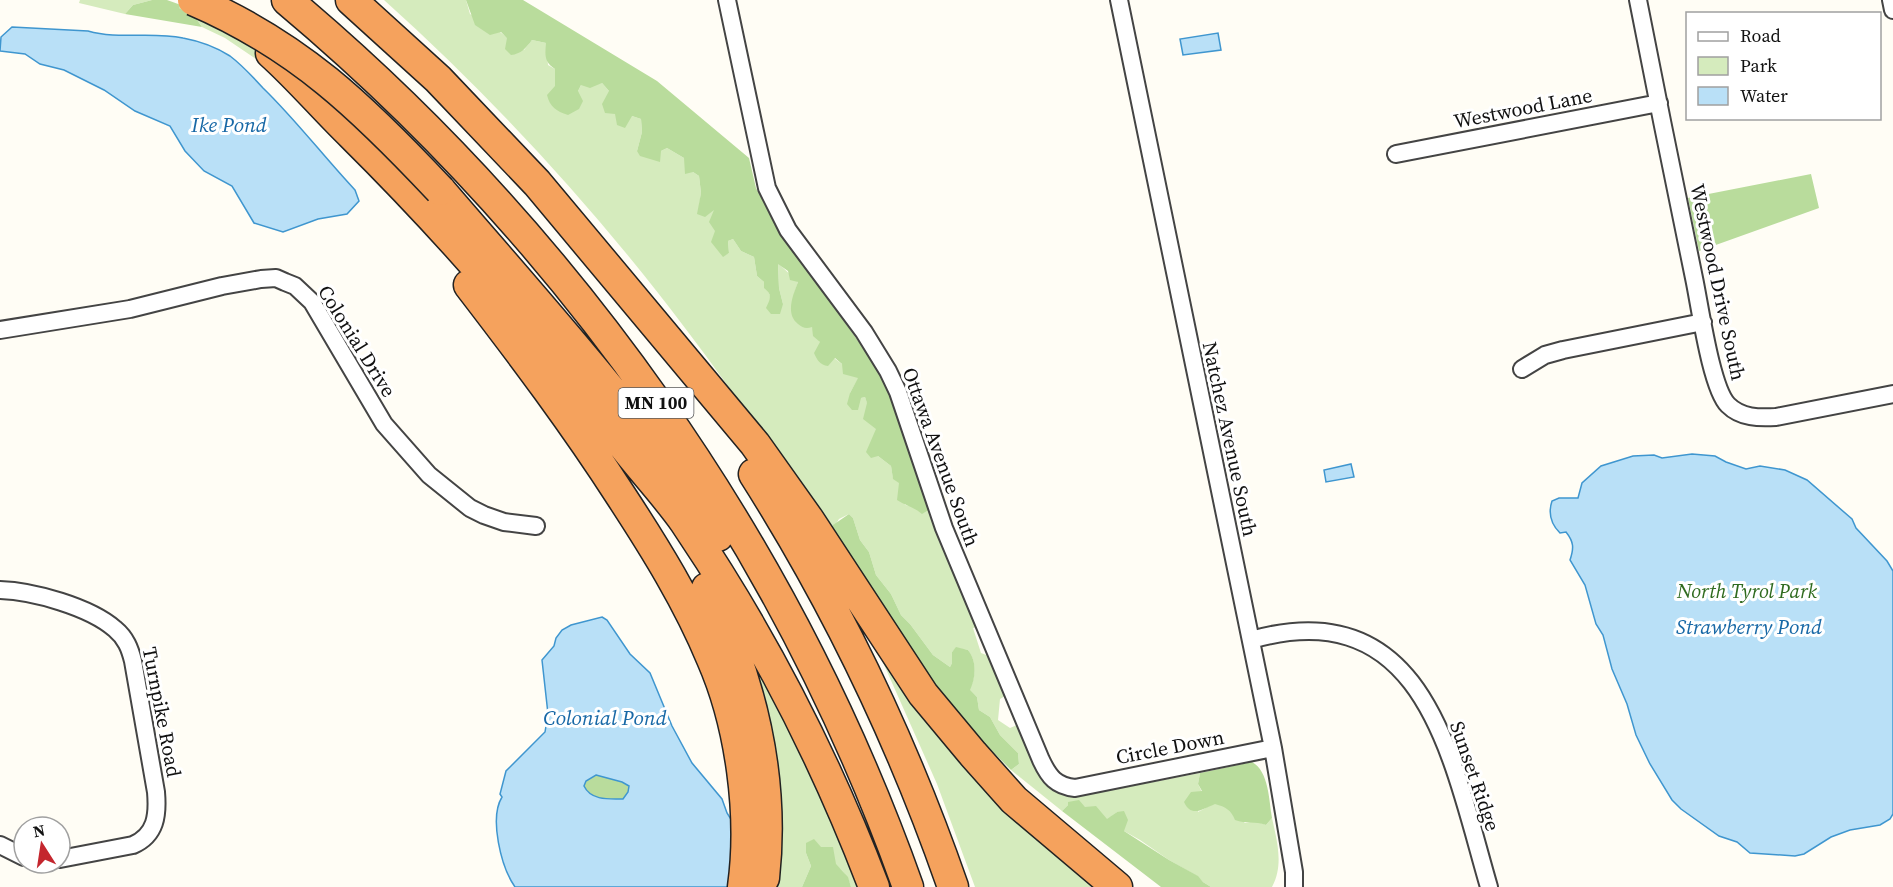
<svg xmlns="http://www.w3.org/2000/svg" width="1893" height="887" viewBox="0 0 1893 887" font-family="'Source Serif 4',serif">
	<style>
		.green { fill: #d5ebbd }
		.forest { fill: #b9dc9c }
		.water { fill: #b9e0f7; stroke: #3f96cf; stroke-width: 1.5; fill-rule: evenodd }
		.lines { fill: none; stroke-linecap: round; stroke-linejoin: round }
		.minor-casing { stroke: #444; stroke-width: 20 }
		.motorway-casing { stroke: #222; stroke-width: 33 }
		.minor { stroke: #fff; stroke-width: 16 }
		.motorway { stroke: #f5a25d; stroke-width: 30 }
		.motorway-bridge-casing { stroke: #222; stroke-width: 33; stroke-linecap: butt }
		.motorway-bridge { stroke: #f5a25d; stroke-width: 30 }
		.labels { text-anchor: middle; stroke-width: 6; stroke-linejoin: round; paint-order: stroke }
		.shield { fill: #fff; stroke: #585858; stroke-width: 1.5 }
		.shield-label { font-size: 18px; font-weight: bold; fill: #111 }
		.street-label { font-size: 20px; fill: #111; stroke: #fff }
		.park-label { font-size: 20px; font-style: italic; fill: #2f6b1f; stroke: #fff }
		.water-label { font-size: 21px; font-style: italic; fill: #1768a6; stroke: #fff }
	</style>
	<rect width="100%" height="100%" fill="#fffdf5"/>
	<path class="green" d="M80,0H152L133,5L125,14L79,3Z
		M384,0H466L470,14L500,32L524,50L532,40L546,43L548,65L555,69V86L578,91L581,85L602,83L609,91L615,114L632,116L641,119L642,132L637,151H661L667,148L684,158L693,172L699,176L701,193L698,214L714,209L715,231L723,256L729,253L728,241L733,239L741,251L754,257L757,276L764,282L771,298L783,304L779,288L778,263L798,282L794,294L820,342L834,358L859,377L850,393L860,398L865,397L877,429L878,456L891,466L893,478L899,482L905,505L930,509L944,553L977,627L973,628L981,653L989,656L1005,696L1000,699L998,720L1010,728L1017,725C1031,756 1039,800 1080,796L1200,773L1198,784L1202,792L1198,812L1215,803L1225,806L1245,823L1256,821L1266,825L1272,818C1277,841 1284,865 1272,887H1211L1203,882L1197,876L1169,860L1140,840L1124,831L1117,812L1107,820L1085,807L1068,805L1062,811L1011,770L1019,764L1018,753L1000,735L990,717L979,710L977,697L969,690C976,677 977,662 968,650L956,648L952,652V663L950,667L933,655L910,624L901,615L891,594L876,575L869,552L860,540L853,518L849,514L839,519L831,532C782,464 736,395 685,328C596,210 494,99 384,0Z
		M181,5L246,36L327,121L321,126L280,79L256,59L225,38L202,27L195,17L178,8Z
		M877,649L1107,887H975L937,784Z
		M753,661L795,738L860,887H851C845,864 826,860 806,853L811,866L802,887H773L750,662Z"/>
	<path class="forest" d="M152,0H167L181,5L179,8L195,17L202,27L125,14L133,5Z
		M466,0H523L657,81L749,158L756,188L777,227L878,369L892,398L930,509L922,514C914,507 906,506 897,500L899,483L893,479L891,466L878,456L871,458L866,452L876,429L863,419L867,403L865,397L861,398L858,410H852L847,404L850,393L858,378L843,374L842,364L835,358L828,366C820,365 817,360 814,353L820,342L813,336L812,327C806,329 803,328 798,324C785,314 793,295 798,282L790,280L788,271L778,264L779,288L783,304L780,314H771L766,308C770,299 773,295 764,288V282L757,276L754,257L741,251L733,239L728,241L729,253L723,257L711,242L715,231L709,222L714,210L705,217L697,214L701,193L699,176L693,172L685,174L684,158L667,148L661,151L660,162L640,156L637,151L642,132L641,119L632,116L625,128L617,125L615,114L605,113L602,104L609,91L602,83L590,88L581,85L578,91L583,101L579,109L568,115C556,111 550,107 547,95L555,86V69C544,62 545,55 546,43L532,40C526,48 521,54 511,55L505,49L507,38L501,32L490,35L475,25Z
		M1811,174L1819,208L1699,251L1688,198Z
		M849,514L853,518L860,540L869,552L876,575L891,594L901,615L910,624L933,655L950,667L952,663V652L956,647L968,650C977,661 976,677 970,690L977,697L979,710L990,717L1000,735L1018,753L1019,764L1011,770L978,737L921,668L831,532L833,525Z
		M1252,762C1269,771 1269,801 1272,818L1266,825C1255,821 1246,824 1235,820C1231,810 1226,807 1215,804C1203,809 1191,818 1184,802L1191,792L1202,791L1198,784L1200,773Z
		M596,775L622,782L629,786L628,792L623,799C610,799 591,801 584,786L586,781Z
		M1079,800L1085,807L1096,806L1107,819L1117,812L1124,811L1128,820L1124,831L1169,860L1198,876L1203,882L1211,887H1161L1062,811L1068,805V802Z
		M814,839L821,847H833L836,864L848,877L851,887H802L811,866L806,853V843Z"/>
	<path class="water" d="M12,27L88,31C119,40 150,31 183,38C199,41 216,47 230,56C242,65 253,77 263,88C296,120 324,157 355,190L359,201L347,214L318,219L283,232L254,223L232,186L204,171L185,151L170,126L135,111L104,90L64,70L40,64L25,54L0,51L1,37Z
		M1218,33L1221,50L1183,55L1180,39Z
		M1692,454L1715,456L1726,462L1746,469L1760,466L1785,470L1807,480L1852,519L1856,528L1887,561L1893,571V814L1890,819L1880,825L1850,830L1831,837L1804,854L1795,856L1750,853L1737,842L1719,836L1681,809L1672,800L1650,764L1636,735L1627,704L1612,669L1603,635L1596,624L1585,585L1570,560C1574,548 1574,542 1566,532L1560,533C1551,524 1548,513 1552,501L1559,498H1578L1582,483L1601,466L1633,456L1654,455L1662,458Z
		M1351,464L1354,477L1326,482L1324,470Z
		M602,617L607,620L630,654L650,673L672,726L692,763L722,799L727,813L773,887H515C501,867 489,818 502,797L500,794L506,771L545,732L548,714L542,660L554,646L556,638L562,630L571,625ZM596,775L622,782L629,786L628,792L623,799C610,799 591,801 584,786L586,781Z"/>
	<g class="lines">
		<defs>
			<path id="minor" d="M727,0L767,188L788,230L864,332L888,371L898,392L944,528L1041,760C1049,777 1056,786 1075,788L1273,748
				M1119,0L1273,748L1294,872V887
				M1638,0C1656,93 1675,185 1694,278C1700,306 1711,388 1728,405C1741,418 1759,418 1776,417L1893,394
				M1891,0L1893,10
				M1396,154L1659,103
				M0,330L130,309L222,286L261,279L276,278L285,282L295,286L312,302L384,424L429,475L470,508L484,515L504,522L536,526
				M1522,369L1545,355L1563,350L1703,322
				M0,590C33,591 90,607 115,629C126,638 130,649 133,661L156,792C158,815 156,835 133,845L60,859
				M1251,640C1426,590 1452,761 1489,887
				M0,845L24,857"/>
			<path id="motorway" d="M287,0C566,234 786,543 908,887
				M351,0L438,79L537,183L755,444L809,520L923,694L973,754L1014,800L1117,887
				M271,53C300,79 324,108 352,135C450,232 539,335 623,445C643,471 666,495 685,522C762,636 825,758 874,887
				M440,190C536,302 637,412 718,536
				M469,285C522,354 574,423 621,496C655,548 688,601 712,659C741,725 753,815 743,887
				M754,474C836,603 903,743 953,887
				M707,588C751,679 775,777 764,878"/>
		</defs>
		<use href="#minor" class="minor-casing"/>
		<use href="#motorway" class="motorway-casing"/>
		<use href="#minor" class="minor"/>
		<use href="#motorway" class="motorway"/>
		<defs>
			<path id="motorway-bridge" d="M193,0C298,45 363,108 440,190"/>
		</defs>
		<use href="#motorway-bridge" class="motorway-bridge-casing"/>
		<use href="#motorway-bridge" class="motorway-bridge"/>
	</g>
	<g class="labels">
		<rect class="shield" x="618.5" y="388" width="75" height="30" rx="4.5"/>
		<g class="shield-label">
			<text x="656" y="409">MN 100</text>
		</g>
		<g class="street-label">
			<text transform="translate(1523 108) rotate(-11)" y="7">Westwood Lane</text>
			<text transform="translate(1718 282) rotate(78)" y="7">Westwood Drive South</text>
			<text transform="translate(357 341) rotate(58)" y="7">Colonial Drive</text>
			<text transform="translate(1230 439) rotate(78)" y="7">Natchez Avenue South</text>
			<text transform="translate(941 457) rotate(70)" y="7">Ottawa Avenue South</text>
			<text transform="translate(162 712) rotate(79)" y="7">Turnpike Road</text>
			<text transform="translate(1170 747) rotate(-11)" y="7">Circle Down</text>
			<text transform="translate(1475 776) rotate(71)" y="7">Sunset Ridge</text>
		</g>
		<g class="park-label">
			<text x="1747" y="598">North Tyrol Park</text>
		</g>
		<g class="water-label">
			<text x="229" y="132">Ike Pond</text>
			<text x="1749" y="634">Strawberry Pond</text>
			<text x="605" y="725">Colonial Pond</text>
		</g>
	</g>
	<rect x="1686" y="12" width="195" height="108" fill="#ffffff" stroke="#a0a0a0" stroke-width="1.5"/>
	<rect x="1698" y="32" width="30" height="9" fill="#ffffff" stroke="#a0a0a0" stroke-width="1.5"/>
	<text x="1740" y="42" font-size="18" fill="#111111">Road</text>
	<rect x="1698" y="57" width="30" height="18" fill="#d5ebbd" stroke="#a0a0a0" stroke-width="1.5"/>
	<text x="1740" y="72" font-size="18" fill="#111111">Park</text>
	<rect x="1698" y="87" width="30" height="18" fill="#b9e0f7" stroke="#a0a0a0" stroke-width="1.5"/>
	<text x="1740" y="102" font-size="18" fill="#111111">Water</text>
	<g transform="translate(42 845) rotate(348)"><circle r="28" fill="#ffffff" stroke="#a0a0a0" stroke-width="1.5"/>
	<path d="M0-4.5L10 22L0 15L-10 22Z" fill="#c4262e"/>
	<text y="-9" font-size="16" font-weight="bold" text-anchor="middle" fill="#111111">N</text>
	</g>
</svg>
